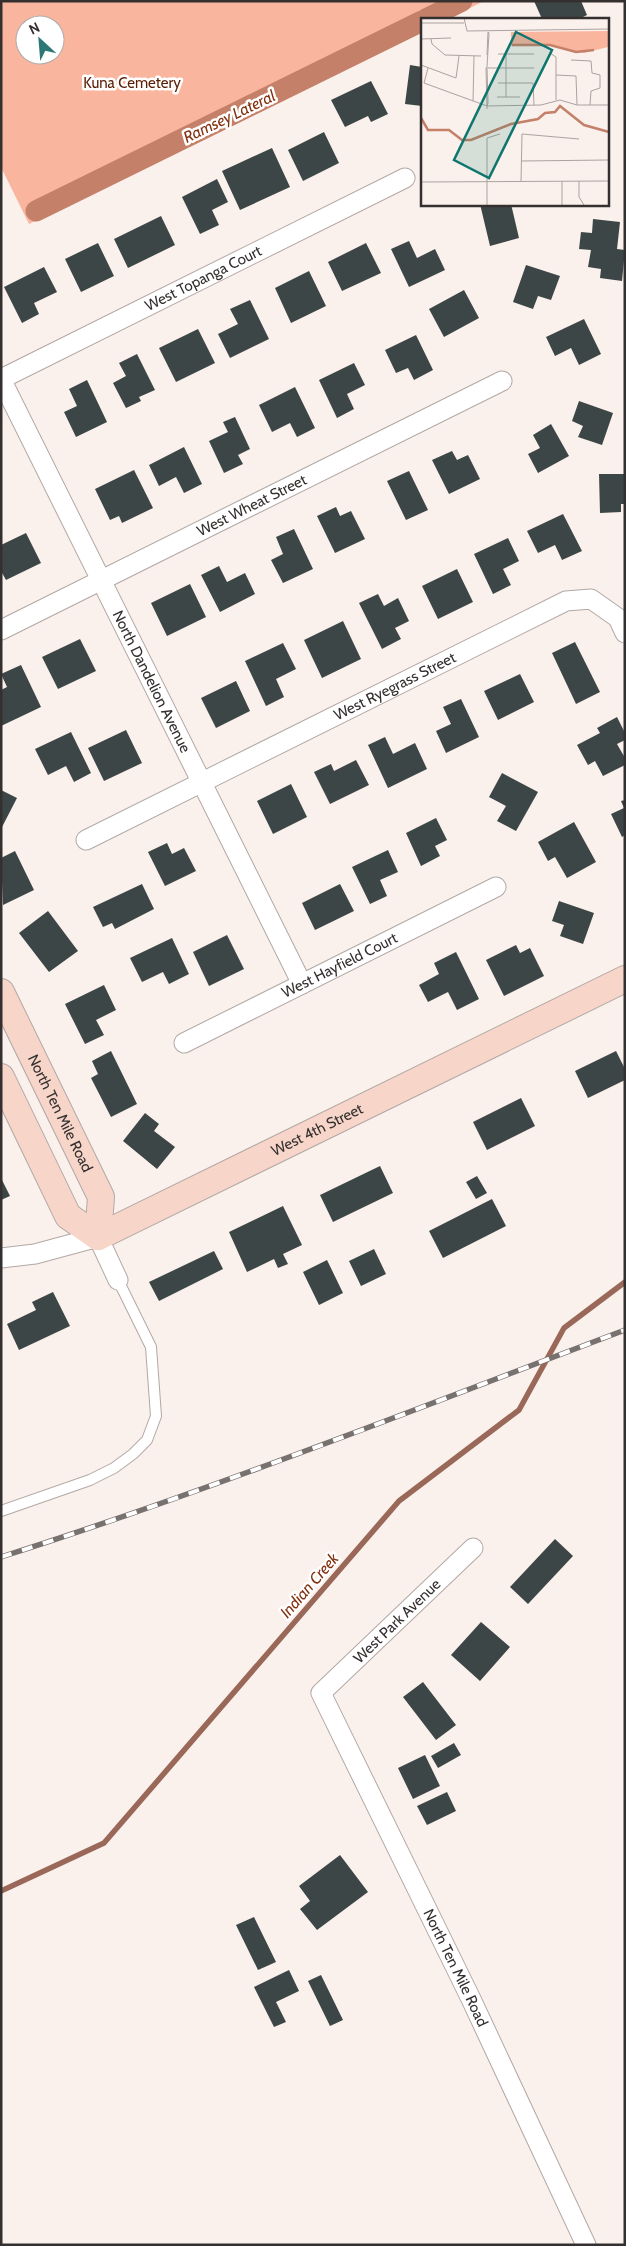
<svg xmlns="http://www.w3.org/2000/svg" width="626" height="2246" viewBox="0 0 626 2246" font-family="Cabin,sans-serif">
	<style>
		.green { fill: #fab59e; fill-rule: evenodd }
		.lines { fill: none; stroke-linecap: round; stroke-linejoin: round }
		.stream { stroke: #996858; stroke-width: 5.5 }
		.canal { stroke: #c48069; stroke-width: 21 }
		.building { fill: #3d4646 }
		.lane-casing { stroke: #b2a8a5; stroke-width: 12 }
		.street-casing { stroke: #b2a8a5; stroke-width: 21 }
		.secondary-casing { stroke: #b2a8a5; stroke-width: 28 }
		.lane { stroke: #fff; stroke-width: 10 }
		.street { stroke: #fff; stroke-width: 19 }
		.secondary { stroke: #f7d5c9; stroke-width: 26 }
		.rail-casing { stroke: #77716f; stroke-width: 5.5 }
		.rail { stroke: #fff; stroke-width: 4; stroke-dasharray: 11; stroke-linecap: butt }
		.labels { text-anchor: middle; stroke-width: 5; stroke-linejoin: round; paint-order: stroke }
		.park-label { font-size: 15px; fill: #5a1c03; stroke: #fff }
		.street-label { font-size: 15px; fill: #34302f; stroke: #fff }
		.water-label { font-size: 16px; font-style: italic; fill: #833110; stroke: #fff }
		.inset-river { fill: none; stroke: #c48069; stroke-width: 2.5 }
		.inset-road { fill: none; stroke: #aba3a0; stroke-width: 1 }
		.view { fill: #0f766e; fill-opacity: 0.15; stroke: #0f766e; stroke-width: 2.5 }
		.inset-edge { fill: none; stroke: #34302f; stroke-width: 2.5 }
	</style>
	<rect width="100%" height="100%" fill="#faf0ec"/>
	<path class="green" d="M1,1H484L448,19H422V31L29,224L1,167ZM25,25H55V55H25Z"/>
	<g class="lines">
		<path class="stream" d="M1,1891L104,1843L399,1501L519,1410L564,1328L625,1282"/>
		<path class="canal" d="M426,19L462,1
			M36,211L422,21"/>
	</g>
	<path class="building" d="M534,1H581L587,15L579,19H542Z
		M410,65L422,67V106L405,104Z
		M371,81L388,114L371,122L368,116L345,127L331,100Z
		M324,132L339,163L303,181L288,150Z
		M272,148L290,187L240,210L222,171Z
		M217,179L228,202L212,210L219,225L200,234L182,197Z
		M480,204H511L519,238L490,246Z
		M161,216L175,245L128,268L114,239Z
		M593,219L620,222L617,249L625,250L622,281L600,278L601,269L588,267L591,250L579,249L581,232L592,233Z
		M409,241L417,258L435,249L445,270L409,287L391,249Z
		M98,243L114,276L81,292L65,259Z
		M366,243L381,273L342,291L328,262Z
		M526,265L560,276L551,300L538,296L533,309L513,302Z
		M44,267L57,292L34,303L39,314L22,323L4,287Z
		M309,271L326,306L291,323L275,288Z
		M464,290L479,318L444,337L429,309Z
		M250,300L269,339L230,358L218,334L238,324L230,309Z
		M584,319L601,354L579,365L571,348L555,356L546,337Z
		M198,329L215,363L176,382L159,348Z
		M416,335L433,370L414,380L408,368L396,373L385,350Z
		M137,354L155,390L139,397L141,401L126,408L113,383L126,376L119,363Z
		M354,363L365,385L347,394L354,409L337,418L319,380Z
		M87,380L107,422L76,437L64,412L77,406L69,389Z
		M295,387L315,428L297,437L290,423L272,432L259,405Z
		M579,401L613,413L602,445L578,437L583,426L572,421Z
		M235,417L250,449L238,455L243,464L224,473L209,441L228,432L223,422Z
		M551,424L569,456L538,473L528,454L540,448L533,435Z
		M184,447L202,484L184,493L176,477L159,486L149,465Z
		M452,451L457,460L468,455L480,479L449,494L432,460Z
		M134,470L153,508L122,523L119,516L110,520L95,489Z
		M409,471L428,510L406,520L387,481Z
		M599,474H625V504H621V512L600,513Z
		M336,507L340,516L351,511L365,539L335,553L317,516Z
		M563,514L582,551L562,560L555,545L538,553L527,531Z
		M294,529L313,569L283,583L271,560L283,554L276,537Z
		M26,533L41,563L6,580L1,571V545Z
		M508,538L519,561L503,569L511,585L493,594L474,554Z
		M219,566L227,582L245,573L255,594L220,612L201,575Z
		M457,569L473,602L438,619L422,586Z
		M190,584L206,617L167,636L151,603Z
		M378,594L384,606L398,598L409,621L395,628L401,639L382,649L359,603Z
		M343,621L361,659L322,678L304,640Z
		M80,639L96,671L58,689L42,657Z
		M575,642L600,692L576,704L552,653Z
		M283,643L296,669L276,679L284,697L266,706L245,661Z
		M21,665L41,707L1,726V690L7,687L1,674Z
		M520,674L534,702L498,720L484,691Z
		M236,681L250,711L216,728L201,698Z
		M461,699L479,737L446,753L436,731L451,724L443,707Z
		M617,717L625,733V740L617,744L625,758V765L603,776L595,761L588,765L577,745L600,733L597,728Z
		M126,730L142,763L104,781L88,748Z
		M71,732L91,773L74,782L66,766L48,775L35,749Z
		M385,737L393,754L415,743L427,769L388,788L368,745Z
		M356,760L369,785L330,804L314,772L331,764L334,771Z
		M502,773L538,792L516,831L497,821L506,806L489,797Z
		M291,784L307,817L273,834L257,801Z
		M1,790L17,798L1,829Z
		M625,800V835L622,837L611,814L624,808L621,801Z
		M436,818L447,840L435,846L440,856L421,866L406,833Z
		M574,822L596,862L567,878L555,857L548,861L538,842Z
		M167,843L172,854L184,848L196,871L165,886L148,852Z
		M388,850L398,872L380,880L387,896L370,904L352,867Z
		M15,851L34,890L3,905L1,858Z
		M142,884L154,909L115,929L112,923L103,927L93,907Z
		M340,884L354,911L315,930L302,903Z
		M559,901L594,913L583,944L560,936L564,925L552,921Z
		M48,911L78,951L49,972L19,933Z
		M227,935L244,969L209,986L193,952Z
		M172,938L189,974L169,984L163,972L142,982L130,958Z
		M516,945L520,953L530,948L544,976L504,996L486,960Z
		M456,952L479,999L457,1010L448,992L428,1002L419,985L439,974L434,963Z
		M104,985L116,1010L96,1020L104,1035L85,1044L65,1004Z
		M111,1051L137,1104L111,1117L91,1078L98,1074L92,1061Z
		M616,1051L625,1069V1080L588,1098L575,1071Z
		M521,1098L535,1126L487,1150L473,1122Z
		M145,1113L159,1124L154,1131L175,1147L157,1169L123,1141Z
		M380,1166L393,1193L333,1222L320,1195Z
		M477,1176L487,1193L476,1199L466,1182Z
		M1,1178L10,1196L1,1200Z
		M492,1199L506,1226L443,1258L429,1231Z
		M283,1206L302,1245L283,1254L288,1264L278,1268L274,1259L247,1272L229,1232Z
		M374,1249L386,1274L361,1286L349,1261Z
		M214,1251L223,1269L159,1301L149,1282Z
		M327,1260L343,1293L319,1305L303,1272Z
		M53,1292L70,1326L19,1350L7,1324L36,1310L32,1302Z
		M555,1539L573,1556L528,1604L510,1587Z
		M481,1622L510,1647L480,1681L451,1655Z
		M423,1682L456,1725L436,1740L403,1697Z
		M454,1743L461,1755L438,1768L431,1756Z
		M425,1755L440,1786L413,1799L398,1768Z
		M447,1792L456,1811L427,1825L417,1806Z
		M340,1855L368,1892L317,1930L300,1909L310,1901L299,1886Z
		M254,1917L276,1962L258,1970L236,1925Z
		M289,1970L299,1991L276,2002L286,2022L274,2027L254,1987Z
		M321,1975L343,2020L330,2026L308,1981Z"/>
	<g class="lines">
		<defs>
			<path id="lane" d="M1,1511L90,1480L114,1468L133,1454L147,1440L156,1416L151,1347L118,1280"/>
			<g id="street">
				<path id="s1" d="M1,379L302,984"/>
				<path id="s2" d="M1,379L405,178"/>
				<path id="s3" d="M1,630L502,381"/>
				<path id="s4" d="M86,840L566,601L591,599L618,618L625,633"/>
				<path id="s5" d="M184,1043L496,887"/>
				<path d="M1,1258L35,1254L98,1237L118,1280"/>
				<path id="s6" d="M473,1548L321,1693L471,1999L586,2245"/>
			</g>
			<g id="secondary">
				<path id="s7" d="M1,992L101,1197L98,1237"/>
				<path d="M1,1077L68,1216L98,1237"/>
				<path id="s8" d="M98,1237L625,979"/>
			</g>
		</defs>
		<use href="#lane" class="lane-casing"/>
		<use href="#street" class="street-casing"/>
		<use href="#secondary" class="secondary-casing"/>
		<use href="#lane" class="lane"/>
		<use href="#street" class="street"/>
		<use href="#secondary" class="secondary"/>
		<defs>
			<path id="rail" d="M1,1557C212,1490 418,1408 625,1330"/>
		</defs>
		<use href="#rail" class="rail-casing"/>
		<use href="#rail" class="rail"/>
	</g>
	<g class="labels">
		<g class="park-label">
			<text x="132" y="88">Kuna Cemetery</text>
		</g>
		<g class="street-label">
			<text dy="5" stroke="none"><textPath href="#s2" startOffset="226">West Topanga Court</textPath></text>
			<text dy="5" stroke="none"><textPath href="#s3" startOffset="280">West Wheat Street</textPath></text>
			<text dy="5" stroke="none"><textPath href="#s1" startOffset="338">North Dandelion Avenue</textPath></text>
			<text dy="5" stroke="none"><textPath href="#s4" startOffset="345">West Ryegrass Street</textPath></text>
			<text dy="5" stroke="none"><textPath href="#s5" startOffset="174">West Hayfield Court</textPath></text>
			<text dy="5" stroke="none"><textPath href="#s7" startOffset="135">North Ten Mile Road</textPath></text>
			<text dy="5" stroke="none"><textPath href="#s8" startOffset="244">West 4th Street</textPath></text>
			<text transform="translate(397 1621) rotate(-44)" y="5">West Park Avenue</text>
			<text dy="5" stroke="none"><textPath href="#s6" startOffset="516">North Ten Mile Road</textPath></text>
		</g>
		<g class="water-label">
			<text transform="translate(229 116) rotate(-26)" y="6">Ramsey Lateral</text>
			<text transform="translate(309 1585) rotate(-49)" y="6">Indian Creek</text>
		</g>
	</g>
	<g transform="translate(421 18)">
		<rect width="188" height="188" fill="#faf0ec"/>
		<path d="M187,13V29L163,35L131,28H90V14Z" fill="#fab59e"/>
		<path class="inset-river" d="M91,27H129L155,34L173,32M0,100L7,112H28L41,122H50L90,106L117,101L124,95L134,94L139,88L163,107L188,114"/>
		<path class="inset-road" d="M43,0L46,13L188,11M0,5H43M0,21L30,20M10,21L11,26L24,37L60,38M129,35L135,39V82M77,36H113M85,36V79M150,42L170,43L171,55L179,57V70L170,73L169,87M0,47L35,60L38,38M66,49L67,85L66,88L65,50ZM66,49L68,15L67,14L66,37M7,50L3,65L66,88V91M67,50H113M135,57L155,58L156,87M77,65H112L113,87M76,79H99M52,83L53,38M66,88L120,87L139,82L156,87H188M100,143L188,142M100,163L101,116L158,121M141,163V187M158,163V179L163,187M0,164L188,163M66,187V120L79,116"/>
		<path class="view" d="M95,14L131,32L68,160L33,142Z"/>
		<rect width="188" height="188" class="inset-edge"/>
	</g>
	<rect width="626" height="2246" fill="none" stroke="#34302f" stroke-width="5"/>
	<g transform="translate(40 40) rotate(334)"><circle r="24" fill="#ffffff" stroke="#aeacac"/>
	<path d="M0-4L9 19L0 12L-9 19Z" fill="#2d7777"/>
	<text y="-8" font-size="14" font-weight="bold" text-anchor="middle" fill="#34302f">N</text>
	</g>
</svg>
